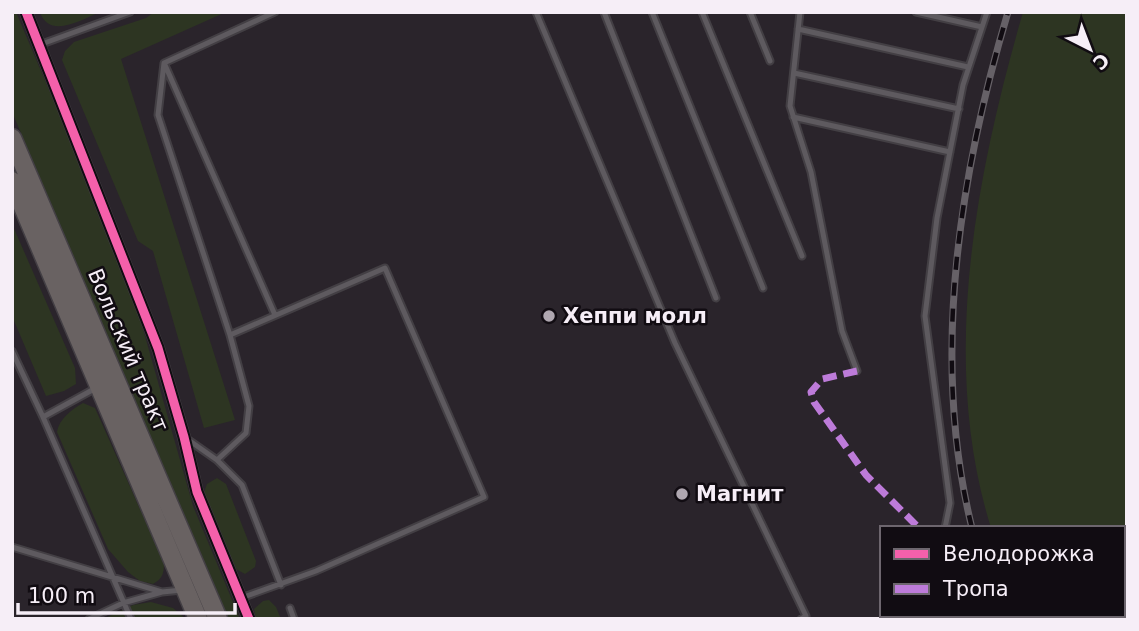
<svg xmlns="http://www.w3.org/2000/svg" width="1139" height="631" viewBox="0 0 1139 631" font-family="'DejaVu Sans',sans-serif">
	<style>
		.green { fill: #2d3522 }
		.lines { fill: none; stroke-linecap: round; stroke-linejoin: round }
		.service-casing { stroke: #433f44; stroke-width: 9 }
		.minor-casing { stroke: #433f44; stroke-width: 14 }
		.primary-casing { stroke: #433f44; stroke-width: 21 }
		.service { stroke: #5e5a5f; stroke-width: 5 }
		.minor { stroke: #5e5a5f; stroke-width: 10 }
		.primary { stroke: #696262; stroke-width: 18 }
		.rail-casing { stroke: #666167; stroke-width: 7 }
		.rail { stroke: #110c12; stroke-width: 4.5; stroke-dasharray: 13; stroke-linecap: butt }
		.quiet { stroke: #bd7bd9; stroke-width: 7; stroke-dasharray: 14 7; stroke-linecap: butt }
		.cycleway-casing { stroke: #110c12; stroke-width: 13 }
		.cycleway { stroke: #f560ab; stroke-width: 9 }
		.poi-dot { fill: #afa7b0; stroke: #110c12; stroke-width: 2.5 }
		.labels { text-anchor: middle; stroke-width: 5; stroke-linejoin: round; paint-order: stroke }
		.poi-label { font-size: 21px; font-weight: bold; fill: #f6eef7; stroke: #110c12; text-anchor: start }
		.street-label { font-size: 21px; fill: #f6eef7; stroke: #110c12 }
	</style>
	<rect width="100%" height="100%" fill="#2a242b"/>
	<path class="green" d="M12,12H16L114,243L143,329L193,506L240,619H228L12,112Z
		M40,12H100C83,19 49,40 40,12Z
		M154,12H226L121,59L235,420L204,428L153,251L138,241L62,60L65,51L74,42L146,18Z
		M1023,12H1127V619H1023L1021,615H1123V528H991C939,361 976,175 1023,12Z
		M12,224L75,368L76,384L64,391L46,396L12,316Z
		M83,403L95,408L164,563C164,574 162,579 153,584L140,581L128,572L108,549L57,432C59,419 72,409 83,403Z
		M217,478L226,484L256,561L255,567L245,574L236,569L204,492L207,484Z
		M269,600L276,607L281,619H256L254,609L263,601Z
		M151,602L173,608L186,619H103L133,605Z"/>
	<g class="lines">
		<defs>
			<path id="service" d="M536,12L675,343L806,616L801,619
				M604,12L716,298
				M652,12L763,288
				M702,12L802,256
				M750,12L770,61
				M800,12L790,106L811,172L842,331L857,371
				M916,12L982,27
				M798,29L968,67
				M39,45L130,12
				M165,65L275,315
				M794,73L959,109
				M793,117L950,152
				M230,335L385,268L484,497L316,571L241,598
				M12,351L43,417L131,619
				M43,417L96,388
				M187,439L217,460L242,485L281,585
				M217,460L246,433L249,406L230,335L158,115L164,63L275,12
				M945,528L950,503L925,316L937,218L963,85L987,12
				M12,547L162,592L182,590
				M290,608L294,619
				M89,619L123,603L162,592"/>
			<path id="minor" d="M26,12L158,348L184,437L197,492L249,619"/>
			<path id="primary" d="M12,138L218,619
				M12,181L198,619"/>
		</defs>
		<use href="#service" class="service-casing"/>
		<use href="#minor" class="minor-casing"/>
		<use href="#primary" class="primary-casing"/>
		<use href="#service" class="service"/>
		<use href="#minor" class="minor"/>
		<use href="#primary" class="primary"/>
		<defs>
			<path id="rail" d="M972,528C930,359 959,176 1008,12
				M997,615L999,619"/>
		</defs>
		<use href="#rail" class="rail-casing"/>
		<use href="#rail" class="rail"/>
		<path class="quiet" d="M857,371L822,379L811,392L814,402L866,475L919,528
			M972,615L973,619"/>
		<defs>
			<path id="cycleway" d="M26,12L158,348L184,437L197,492L249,619"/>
		</defs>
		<use href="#cycleway" class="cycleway-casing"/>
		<use href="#cycleway" class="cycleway"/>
	</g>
	<g class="poi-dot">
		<circle cx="549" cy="316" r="7"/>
		<circle cx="682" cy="494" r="7"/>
	</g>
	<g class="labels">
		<g class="poi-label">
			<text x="563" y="323">Хеппи молл</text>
			<text x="696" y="501">Магнит</text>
		</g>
		<g class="street-label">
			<text transform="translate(128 350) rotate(67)" y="7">Вольский тракт</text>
		</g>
	</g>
	<rect width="1139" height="631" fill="none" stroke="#f6eef7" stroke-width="28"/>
	<rect x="880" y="526" width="245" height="91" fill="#110c12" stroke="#6d666e" stroke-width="2"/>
	<rect x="894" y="549" width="35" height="10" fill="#f560ab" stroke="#6d666e" stroke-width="2"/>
	<text x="943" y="561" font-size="21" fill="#f6eef7">Велодорожка</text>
	<rect x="894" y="584" width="35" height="10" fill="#bd7bd9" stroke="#6d666e" stroke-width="2"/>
	<text x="943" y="596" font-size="21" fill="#f6eef7">Тропа</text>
	<g transform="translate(1090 49) rotate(138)" stroke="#110c12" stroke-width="5" paint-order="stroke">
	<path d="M0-5L12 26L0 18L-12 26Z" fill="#f6eef7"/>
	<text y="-10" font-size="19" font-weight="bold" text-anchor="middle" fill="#f6eef7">С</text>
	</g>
	<path d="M18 603v10h217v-10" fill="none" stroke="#f6eef7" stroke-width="3.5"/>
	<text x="28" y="603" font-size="21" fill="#f6eef7" stroke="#110c12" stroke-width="5" paint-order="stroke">100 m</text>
</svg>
